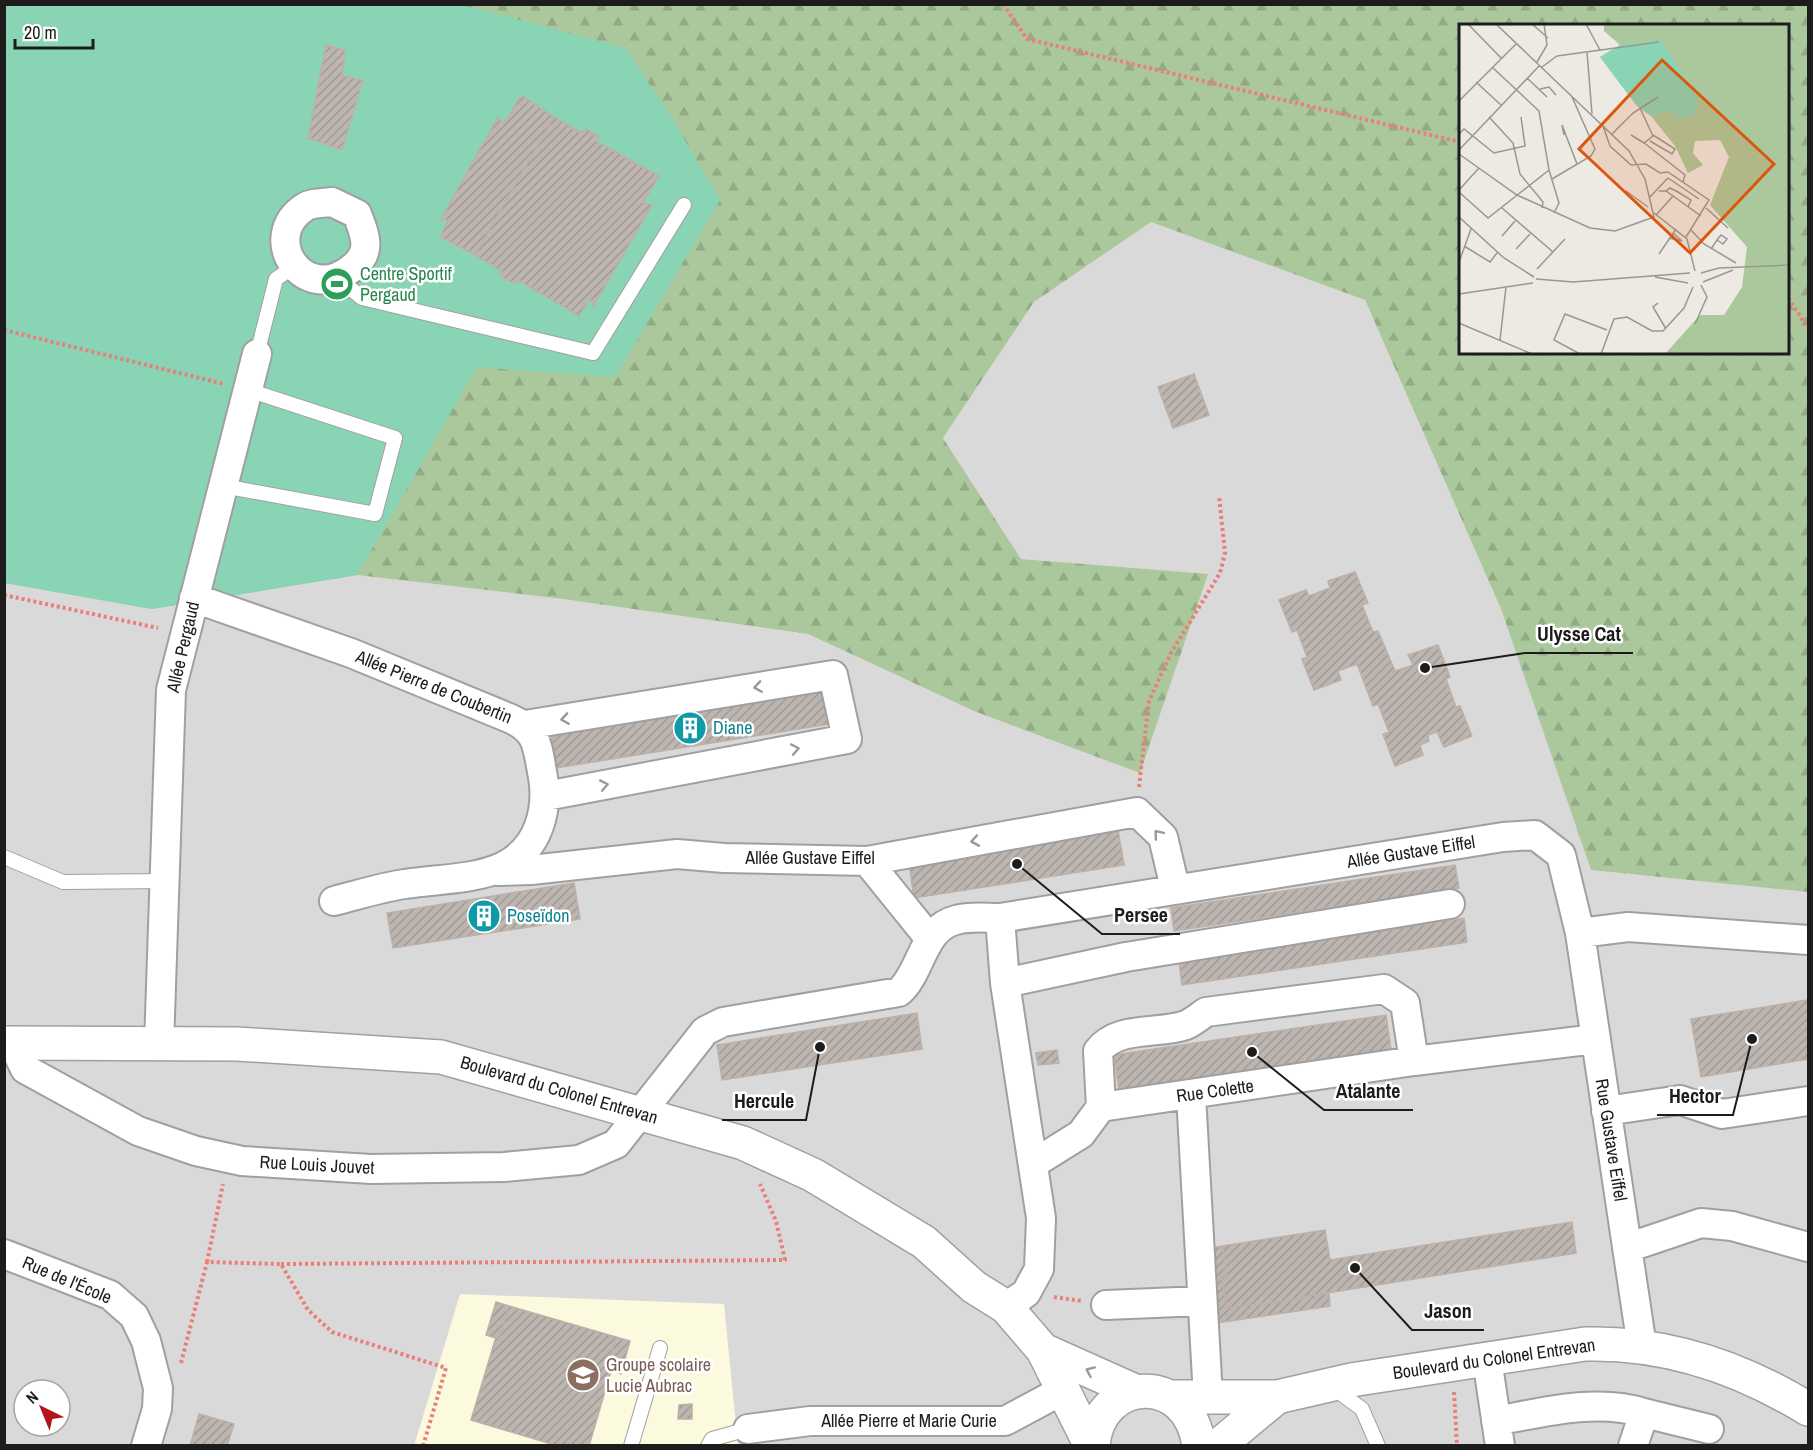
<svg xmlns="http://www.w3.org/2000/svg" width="1813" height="1450" viewBox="0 0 1813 1450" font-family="'Archivo Narrow',sans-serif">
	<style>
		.residential { fill: #dad9d9; fill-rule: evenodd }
		.education { fill: #fbfade }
		.forest { fill: url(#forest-firs); fill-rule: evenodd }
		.pitch { fill: #89d4b5 }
		.building { fill: url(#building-hatch); stroke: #bdb0a7; stroke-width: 1.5 }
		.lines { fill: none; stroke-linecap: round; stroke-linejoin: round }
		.service-casing { stroke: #a0a0a0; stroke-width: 16 }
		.minor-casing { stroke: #a0a0a0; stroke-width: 32 }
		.tertiary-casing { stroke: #a0a0a0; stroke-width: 36 }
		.path { stroke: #ea7f77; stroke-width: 4; stroke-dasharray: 3 3; stroke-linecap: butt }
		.service { stroke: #fff; stroke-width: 14 }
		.minor { stroke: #fff; stroke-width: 28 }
		.tertiary { stroke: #fff; stroke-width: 33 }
		.oneway { stroke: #999 }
		.labels { text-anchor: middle; stroke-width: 5; stroke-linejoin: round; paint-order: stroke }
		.leisure-label { font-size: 18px; fill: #27864d; stroke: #fff; text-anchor: start }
		.street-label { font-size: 18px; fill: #1c1c1c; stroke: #fff }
		.culture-label { font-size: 18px; fill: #0d838f; stroke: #fff; text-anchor: start }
		.education-label { font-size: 18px; fill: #785e54; stroke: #fff; text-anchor: start }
		.inset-road { fill: none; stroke: #999793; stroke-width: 1.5 }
		.view { fill: #de560d; fill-opacity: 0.15; stroke: #de560d; stroke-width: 3 }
		.inset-edge { fill: none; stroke: #1c1c1c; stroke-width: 3 }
		.leader { fill: none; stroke: #1c1c1c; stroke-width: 2 }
		.callout-dot { fill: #1c1c1c; stroke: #fff; stroke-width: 2 }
		.callout-label { font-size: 20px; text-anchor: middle; font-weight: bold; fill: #1c1c1c; stroke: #fff; stroke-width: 5; stroke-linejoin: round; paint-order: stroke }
	</style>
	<defs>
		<pattern id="forest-firs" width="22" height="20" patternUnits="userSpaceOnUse" patternTransform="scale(1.5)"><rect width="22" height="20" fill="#aac89c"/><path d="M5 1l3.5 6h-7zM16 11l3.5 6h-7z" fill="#92ab86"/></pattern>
		<pattern id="building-hatch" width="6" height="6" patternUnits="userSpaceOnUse" patternTransform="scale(1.5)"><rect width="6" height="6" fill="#bcb5b0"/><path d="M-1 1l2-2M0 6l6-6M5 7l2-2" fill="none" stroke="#a19b97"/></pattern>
	</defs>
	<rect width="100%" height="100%" fill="#ede9e3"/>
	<path class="residential" d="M5,5L358,575L563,599L808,634L974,711L1207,575L1021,559L943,438L1034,302L1151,222L1365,300L1501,609L1591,870L1808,892V1445L5,1446ZM24,1390H60V1426H24Z"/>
	<path class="education" d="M460,1294L724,1304L738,1445L414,1446Z"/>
	<path class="forest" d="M4,5H1808V892L1591,870L1501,609L1365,300L1151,222L1034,302L943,438L1021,559L1208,574L1140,773L974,711L808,634L563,599L357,575L152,609L5,583ZM1460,26H1788V352H1460Z"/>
	<path class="pitch" d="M4,5H463L625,48L672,118L720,200L615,377L477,367L357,575L152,609L5,583Z"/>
	<path class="building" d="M326,45L345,50L342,76L363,80L342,150L308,138Z
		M521,95L554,117L475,255L440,237L448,221L444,219L440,221L498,117L504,124Z
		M554,117L581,133L585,129L599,136L596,141L659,176L643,203L652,205L593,307V302L589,300L579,316L518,280L515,284L500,276L502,271L475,255Z
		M1194,374L1209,415L1173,428L1158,387Z
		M1355,572L1368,603L1362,605L1373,632L1378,631L1395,671L1413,665L1408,655L1438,645L1450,677L1446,679L1456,707L1460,706L1472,736L1444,747L1437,732L1428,735L1429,741L1420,745L1423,755L1395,766L1383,734L1389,732L1378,704L1373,706L1357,664L1338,671L1341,680L1314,690L1302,659L1307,657L1297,630L1292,632L1279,600L1306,590L1309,596L1330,588L1328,581Z
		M823,689L830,724L556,768L551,733Z
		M1118,830L1124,865L914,898L909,863Z
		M1455,865L1459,888L1174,931L1171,908Z
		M574,883L580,919L393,948L387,913Z
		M1464,918L1467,942L1182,985L1179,962Z
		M1808,1000V1059L1701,1077L1691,1019Z
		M917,1013L922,1049L722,1080L717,1045Z
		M1386,1015L1391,1050L1119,1090L1114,1055Z
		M1057,1050L1059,1063L1038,1065L1036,1053Z
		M1572,1222L1576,1253L1302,1297V1299L1227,1308L1222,1277H1227L1223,1246L1325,1230L1330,1260Z
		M1223,1246L1227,1277H1222L1227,1308L1302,1299V1297L1329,1293L1330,1306L1217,1323L1204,1249Z
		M496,1302L509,1306L499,1339L486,1335Z
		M509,1306L616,1337L607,1369L611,1371L589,1446H558L471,1420L496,1337L499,1339Z
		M616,1337L630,1341L621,1374L607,1369Z
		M692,1404V1419H678L679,1405Z
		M199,1414L234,1424L227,1446H190Z"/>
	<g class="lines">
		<defs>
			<path id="service" d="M339,279L362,298L593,353L684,205
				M257,354L276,279L293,267
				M223,486L375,514L395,438L248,390
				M4,857L63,882L165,881
				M1332,1387L1362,1409L1378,1446
				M631,1446L660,1348
				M708,1446L712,1439L748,1429"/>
			<path id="minor" d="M332,202L357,214C365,235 373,252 352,268C304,307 258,237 305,207C311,203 324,203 332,202Z
				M194,598L351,653L509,718C539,731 537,747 543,777C546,795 545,809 539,826C519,883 455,876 405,884C382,887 358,895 334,901
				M525,725L833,675L847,739L546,796
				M867,861L930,939
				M498,871L531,870L677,854L724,858L867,861L1137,812L1163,837L1175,888
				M1000,918L1005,983L1041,1218L1039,1269L1026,1293L1006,1307
				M1580,933L1628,927L1808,940
				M1005,983L1126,957L1450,904
				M13,1044L25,1069L138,1131L196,1151L242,1161L371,1169L504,1167L579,1160L616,1144L705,1031L723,1022L899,992C922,972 922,928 956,920C969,916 986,918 1000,918L1503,837L1535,835L1561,855L1580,933L1642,1347
				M159,1045L171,690L257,354
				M1191,1095L1208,1397
				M1101,1107L1098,1051C1118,1025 1157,1035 1186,1025C1193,1022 1200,1016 1206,1012L1384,989L1405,1003L1414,1061
				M1606,1111L1680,1100L1722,1114L1808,1101
				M1033,1164L1081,1134L1101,1107L1414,1061L1596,1039
				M1627,1248L1701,1223L1732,1226L1808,1247
				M4,1254L110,1295L134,1316L146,1341L158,1388L157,1409L146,1446
				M1106,1305L1202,1301
				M1487,1359L1500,1446
				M1644,1413L1709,1429
				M1496,1421C1543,1412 1598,1398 1644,1413L1633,1446
				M748,1429L810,1421H1005L1063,1390"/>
			<path id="tertiary" d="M4,1043L237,1044L441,1057L743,1143L813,1175L924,1242L974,1287L1006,1307L1043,1350L1091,1446
				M1043,1350L1137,1392
				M1171,1397H1277L1351,1380L1585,1344C1666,1342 1740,1367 1808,1409
				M1093,1446C1098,1376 1189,1370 1199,1446
				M1218,1446L1277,1397"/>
		</defs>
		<use href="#service" class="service-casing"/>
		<use href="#minor" class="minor-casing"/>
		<use href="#tertiary" class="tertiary-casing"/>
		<path class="path" d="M1003,4L1027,39L1460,142
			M1788,298L1808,328
			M4,330L224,384
			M4,595L158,628
			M1139,787L1149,701L1171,653L1220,573L1225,553L1219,496
			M207,1262L223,1184
			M281,1264L785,1260L776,1221L760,1184
			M1054,1297L1082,1301
			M181,1363L207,1262L281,1264L308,1310L332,1332L446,1368L423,1446
			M1454,1392L1457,1446"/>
		<use href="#service" class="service"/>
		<use href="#minor" class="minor"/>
		<use href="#tertiary" class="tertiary"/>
	</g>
	<defs><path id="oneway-chevron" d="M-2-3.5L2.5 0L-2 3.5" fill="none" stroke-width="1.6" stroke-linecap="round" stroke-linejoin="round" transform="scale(1.5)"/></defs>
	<g class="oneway">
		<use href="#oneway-chevron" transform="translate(758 687) rotate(171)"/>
		<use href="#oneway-chevron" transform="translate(565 719) rotate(171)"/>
		<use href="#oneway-chevron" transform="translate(795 749) rotate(-11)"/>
		<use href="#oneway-chevron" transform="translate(604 785) rotate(-11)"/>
		<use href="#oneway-chevron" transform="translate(1158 834) rotate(-130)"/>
		<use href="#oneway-chevron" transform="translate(975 841) rotate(170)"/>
		<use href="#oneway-chevron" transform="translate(1090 1371) rotate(-156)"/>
	</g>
	<defs>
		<symbol id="stadium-disc" viewBox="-11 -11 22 22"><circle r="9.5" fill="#2e9e5b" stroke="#fff"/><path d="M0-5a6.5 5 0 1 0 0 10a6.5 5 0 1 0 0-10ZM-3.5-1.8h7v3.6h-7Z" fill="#fff"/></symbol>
		<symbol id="building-disc" viewBox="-11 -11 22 22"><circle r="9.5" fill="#0f9aa8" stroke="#fff"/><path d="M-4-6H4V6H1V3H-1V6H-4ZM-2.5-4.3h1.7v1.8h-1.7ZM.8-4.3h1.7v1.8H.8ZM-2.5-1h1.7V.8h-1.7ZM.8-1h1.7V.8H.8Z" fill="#fff"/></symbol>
		<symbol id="school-disc" viewBox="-11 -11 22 22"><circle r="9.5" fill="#8d6e63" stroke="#fff"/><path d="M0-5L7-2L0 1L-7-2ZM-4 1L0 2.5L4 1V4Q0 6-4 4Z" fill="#fff"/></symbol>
	</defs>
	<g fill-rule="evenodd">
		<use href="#stadium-disc" x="318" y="265" width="38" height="38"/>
		<use href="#building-disc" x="671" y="709" width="38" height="38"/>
		<use href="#building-disc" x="465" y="897" width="38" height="38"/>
		<use href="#school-disc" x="564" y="1356" width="38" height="38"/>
	</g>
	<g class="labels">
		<g class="leisure-label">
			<text x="360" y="280">Centre Sportif<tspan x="360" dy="21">Pergaud</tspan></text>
		</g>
		<g class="street-label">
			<text transform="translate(183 647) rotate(-77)" y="6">Allée Pergaud</text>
			<text transform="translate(434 687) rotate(22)" y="6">Allée Pierre de Coubertin</text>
			<text transform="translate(1411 852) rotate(-9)" y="6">Allée Gustave Eiffel</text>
			<text x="810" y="864">Allée Gustave Eiffel</text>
			<text transform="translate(559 1090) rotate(16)" y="6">Boulevard du Colonel Entrevan</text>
			<text transform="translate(1215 1091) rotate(-8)" y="6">Rue Colette</text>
			<text transform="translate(1611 1140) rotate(81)" y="6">Rue Gustave Eiffel</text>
			<text transform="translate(317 1165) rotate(3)" y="6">Rue Louis Jouvet</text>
			<text transform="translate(67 1280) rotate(23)" y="6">Rue de l'École</text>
			<text transform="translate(1494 1359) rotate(-8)" y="6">Boulevard du Colonel Entrevan</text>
			<text x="909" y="1427">Allée Pierre et Marie Curie</text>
		</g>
		<g class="culture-label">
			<text x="713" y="734">Diane</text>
			<text x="507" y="922">Poseïdon</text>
		</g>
		<g class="education-label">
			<text x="606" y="1371">Groupe scolaire<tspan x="606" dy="21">Lucie Aubrac</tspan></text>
		</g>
	</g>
	<g transform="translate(1459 24)">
		<rect width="330" height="330" fill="#ede9e3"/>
		<path d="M145,0H330V330H206L241,291H265L283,263L288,223L251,181L270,133L261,116L236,117L234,129L244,141L229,149L216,122L192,92L178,82L141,33L161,21L145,7Z" fill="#aac89c"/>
		<path d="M202,16L239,75L236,90L219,95L211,86L192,92L178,82L141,33L161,21Z" fill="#89d4b5"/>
		<path class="inset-road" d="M9,0L43,35M73,0L89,14M127,0L141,26M128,28L133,90M78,38L88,21L85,0M83,43L98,32L200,18M68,54L88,73M17,58L42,81M81,65L90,63L97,71M0,77L58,19M30,93L54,119L61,150L84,178L83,184M144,102L151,122L172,141L187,140L201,149L209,148L250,176L227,213M0,110L5,105L35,129L66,122L62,93M153,110L174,89L199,73M105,111L103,101L118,140M172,111L185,119L194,112L181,84M191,117L213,130L216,125L194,111M184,118L226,151L224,158M0,126L81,41M0,130L58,171L131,204L156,207L195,193L186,155L170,127L37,0M90,146L100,179L95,189M209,154L240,175M93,155L132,132L136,125L113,73M0,166L20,144M167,167L189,183M200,167H207L242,192M207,167L211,164L219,168L232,176L229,183M0,168L29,194L90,146L80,87L34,44M190,174L209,154M43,184L94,228M247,184L269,204M195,189L228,215L236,247M197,191L214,172M0,193L45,234L75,253M232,206L245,220L277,239M43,212L56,197M210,214L223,217L214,209M5,222L31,238L38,229M57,225L71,210M252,225L258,216L264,220L268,215L262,211L258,216M200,230L217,205M0,238L12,205M78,245L106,215M242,249L260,244L330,241M196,253L229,259M77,255L114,258L231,249M244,258L274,246M0,270L74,259M199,279L194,283L207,305M0,299L73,330M236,300L248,273L242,261M41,316L47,263M121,330L95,316L106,290L148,306M142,330L155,295L168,293L193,307H204L225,284L234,263"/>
		<path class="view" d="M203,36L315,140L231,229L120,125Z"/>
		<rect width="330" height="330" class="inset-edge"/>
	</g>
	<path class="leader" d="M1425 668L1525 653H1633M1017 864L1102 934H1180M1252 1052L1324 1110H1413M1752 1039L1733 1115H1657M820 1047L806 1120H722M1355 1268L1412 1330H1484"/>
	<g class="callout-dot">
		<circle cx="1425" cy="668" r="6"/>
		<circle cx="1017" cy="864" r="6"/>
		<circle cx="1252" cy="1052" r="6"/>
		<circle cx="1752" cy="1039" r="6"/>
		<circle cx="820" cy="1047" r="6"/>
		<circle cx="1355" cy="1268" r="6"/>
	</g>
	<g class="callout-label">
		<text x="1579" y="641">Ulysse Cat</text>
		<text x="1141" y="922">Persee</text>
		<text x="1368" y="1098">Atalante</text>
		<text x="1695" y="1103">Hector</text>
		<text x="764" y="1108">Hercule</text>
		<text x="1448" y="1318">Jason</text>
	</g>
	<rect width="1813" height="1450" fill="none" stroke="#1c1c1c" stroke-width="12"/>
	<g transform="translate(42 1408) rotate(317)"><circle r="28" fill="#ffffff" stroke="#a4a4a4" stroke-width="1.5"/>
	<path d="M0-4.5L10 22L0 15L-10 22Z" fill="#b4151a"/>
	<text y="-9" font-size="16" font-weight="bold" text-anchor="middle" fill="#1c1c1c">N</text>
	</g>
	<path d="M15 39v9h78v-9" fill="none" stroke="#1c1c1c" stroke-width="3"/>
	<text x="24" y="39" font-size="18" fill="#1c1c1c" stroke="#ffffff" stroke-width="4.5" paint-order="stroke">20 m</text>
</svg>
